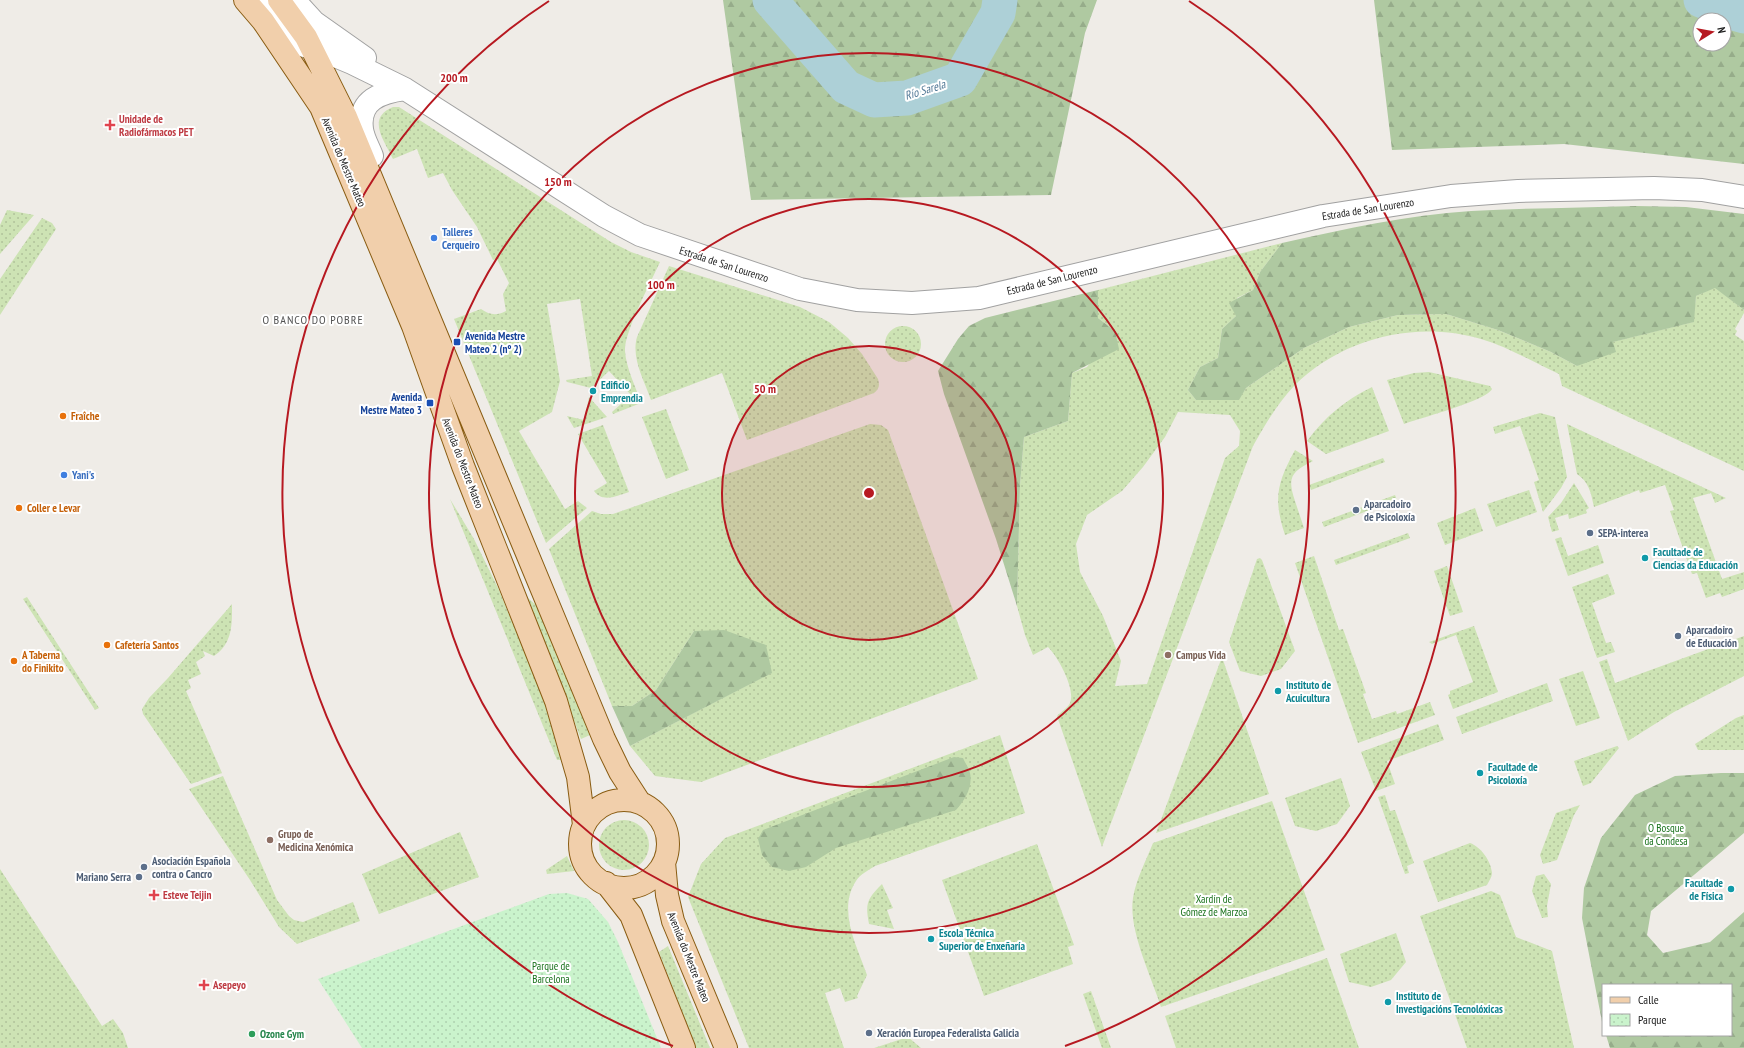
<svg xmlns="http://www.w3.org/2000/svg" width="1744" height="1048" viewBox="0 0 1744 1048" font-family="'PT Sans Narrow',sans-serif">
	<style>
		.grass { fill: url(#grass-dots); fill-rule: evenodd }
		.forest { fill: url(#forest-firs); fill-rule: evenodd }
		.park { fill: url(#park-dots) }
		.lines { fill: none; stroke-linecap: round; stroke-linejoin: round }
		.river { stroke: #add0d7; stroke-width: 35 }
		.minor-casing { stroke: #a1a1a1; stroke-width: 24 }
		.major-casing { stroke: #895c12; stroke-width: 24 }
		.minor { stroke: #fff; stroke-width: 22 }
		.major { stroke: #f1cfab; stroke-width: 22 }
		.ring { fill: none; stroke: #b71921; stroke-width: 2 }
		.health-dot { fill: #e0444e; stroke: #fff; stroke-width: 1.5 }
		.shop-dot { fill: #3f7fe0; stroke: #fff; stroke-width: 1.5 }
		.transit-dot { fill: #1a4fb4; stroke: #fff; stroke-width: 1.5 }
		.culture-dot { fill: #0f9aa8; stroke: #fff; stroke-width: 1.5 }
		.food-dot { fill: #e8710a; stroke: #fff; stroke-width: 1.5 }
		.service-dot { fill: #5c6f8a; stroke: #fff; stroke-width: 1.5 }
		.education-dot { fill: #8d6e63; stroke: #fff; stroke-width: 1.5 }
		.leisure-dot { fill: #2e9e5b; stroke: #fff; stroke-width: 1.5 }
		.labels { text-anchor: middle; stroke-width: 4; stroke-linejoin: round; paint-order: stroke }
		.health-label { font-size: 11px; font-weight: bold; fill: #be3a42; stroke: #fff; text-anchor: start }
		.street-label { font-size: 11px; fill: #202020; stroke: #fff }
		.shop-label { font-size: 11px; font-weight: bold; fill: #366cbe; stroke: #fff; text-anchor: start }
		.transit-label { font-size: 11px; font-weight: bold; fill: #164399; stroke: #fff; text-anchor: start }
		.culture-label { font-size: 11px; font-weight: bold; fill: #0d838f; stroke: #fff; text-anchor: start }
		.food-label { font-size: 11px; font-weight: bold; fill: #c56008; stroke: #fff; text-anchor: start }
		.service-label { font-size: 11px; font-weight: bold; fill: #4e5e75; stroke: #fff; text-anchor: start }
		.education-label { font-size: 11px; font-weight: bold; fill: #785e54; stroke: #fff; text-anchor: start }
		.park-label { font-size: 11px; fill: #19721c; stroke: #fff }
		.leisure-label { font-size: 11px; font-weight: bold; fill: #27864d; stroke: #fff; text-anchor: start }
		.water-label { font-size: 12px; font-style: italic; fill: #507795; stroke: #fff }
		.neighbourhood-label { font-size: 12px; letter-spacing: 1px; fill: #535353; stroke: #fff }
		.centre { fill: #b71921; stroke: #fff; stroke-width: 2 }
		.ring-label { font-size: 12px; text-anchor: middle; font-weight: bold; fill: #b71921; stroke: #fff; stroke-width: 4; stroke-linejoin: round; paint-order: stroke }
	</style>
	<defs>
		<pattern id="grass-dots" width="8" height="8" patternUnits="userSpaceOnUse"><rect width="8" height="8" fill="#cde3b4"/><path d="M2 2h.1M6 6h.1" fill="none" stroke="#b0c29a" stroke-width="1.8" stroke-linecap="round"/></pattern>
		<pattern id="forest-firs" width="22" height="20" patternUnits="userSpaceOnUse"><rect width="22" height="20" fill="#afc9a1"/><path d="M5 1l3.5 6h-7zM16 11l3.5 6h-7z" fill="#96ac8a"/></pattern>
		<pattern id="park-dots" width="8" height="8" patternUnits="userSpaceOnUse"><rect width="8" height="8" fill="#caf3cc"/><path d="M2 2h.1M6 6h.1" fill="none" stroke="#add0af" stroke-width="1.8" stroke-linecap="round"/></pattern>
	</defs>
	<rect width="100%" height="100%" fill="#efece7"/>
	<path class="grass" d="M393,107H399L611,242L631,252L660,262C651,282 624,332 625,351C626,368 636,387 641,403L613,414L612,412L631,395L609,371L591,388L567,382L566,380L592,376L580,299L547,304L560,381L552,412L519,431L565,509L578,501L587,508L546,543L454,319L481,309C490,315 496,316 506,311L503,294L509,283L497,259L493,260L477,227L452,190L443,173L428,178L417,149L393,159C384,140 366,118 393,107Z
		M7,210L34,215L0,254V225Z
		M42,218L52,223L56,229L0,315V279Z
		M1282,243L1260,272L1253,290L1237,298L1236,316L1222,329L1218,358L1200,367L1188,390L1196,400H1238L1246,388L1304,348L1349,327L1398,315L1446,314L1498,330L1551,352L1577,366L1612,342L1693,322L1696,296L1715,287L1744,310V313L1735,329L1737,331L1735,335L1744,341V471L1562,386L1559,374C1533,362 1508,347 1481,339C1416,320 1342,338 1294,386C1277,404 1265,425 1253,446L1102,847L1057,716C1062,711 1071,706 1071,699C1073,685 1058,657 1048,647L1033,655L1025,635L1017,606L1020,485L1024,437L1068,421L1072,373L1087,367L1115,331L1098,318V290ZM1178,412L1230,415L1240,431L1239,446L1225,458L1147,684L1115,686L1121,661L1103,616L1080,572L1076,544L1087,515L1122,491L1143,467L1165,437Z
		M669,266L800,307L829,322L848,338L862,354L878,379C880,386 879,389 874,393L747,440L722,373L651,400C644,380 631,358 637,337Z
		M885 344a18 18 0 1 1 36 0a18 18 0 1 1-36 0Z
		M1429,372L1490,386L1492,389C1486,401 1420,418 1404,424L1387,380L1414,373Z
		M1372,387L1389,431L1326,454L1307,441C1326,416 1344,401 1372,387Z
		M589,397L607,417L574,428L567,416L584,420Z
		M666,409L689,470L666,479L642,417Z
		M1540,413L1555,417L1567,477L1561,488L1543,512L1534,482L1539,480L1520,426L1495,434L1493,427Z
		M870,424L881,425L888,430L978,679L701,782L655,776L630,746L771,673L694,631L656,690L632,706H612L549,549L592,511L601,514H613Z
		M1567,424L1726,498L1715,503L1711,493L1693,498L1722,579L1744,572V589L1722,597L1720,593L1706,598L1697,573L1692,574L1670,511L1674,510L1665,485L1640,493L1639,490L1594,507C1591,493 1589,482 1577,474Z
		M603,425L629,492C616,496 603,503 594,491L607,483L578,434Z
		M1295,450L1313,461C1291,472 1287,477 1295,501C1298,510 1301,519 1304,528L1285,535C1273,499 1277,483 1295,450Z
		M1383,458L1385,462L1311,490L1309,485Z
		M1574,483L1589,508L1586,510L1587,513L1569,519L1568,514L1555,518L1559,530L1552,532L1548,517L1561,503Z
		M1529,490L1537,512L1496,527L1487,504Z
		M1395,495L1397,500L1324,527L1322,522Z
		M450,499L474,539L499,590L541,692L562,760H557Z
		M1475,508L1483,531L1445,545L1437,523Z
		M1408,533L1410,538L1336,565L1334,560Z
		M1561,537L1568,556L1598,545L1604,563L1568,576L1555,539Z
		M1314,556L1339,630L1343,629L1366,693L1363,694L1372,719L1396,711L1397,714L1430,702L1435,715L1358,743L1295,563Z
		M1260,558L1262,560L1295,651L1281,669L1261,676L1240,671L1229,642L1257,559Z
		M1447,566L1463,612L1450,616L1434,571Z
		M1608,574L1615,594L1592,603L1606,643L1611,642L1615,652L1597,658L1572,587Z
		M27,597L99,708L95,710L23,599Z
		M528,598L537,606L590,735L581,739Z
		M232,604C232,624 233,643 214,656L203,651L205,656L196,662L201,674L188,680L191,688L186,691L222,773L191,784L143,714L142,709L149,698L168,678Z
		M1474,626L1498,692L1453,709L1448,695L1450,694V691L1473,682L1456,635L1432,644L1429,642Z
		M1744,636V676L1674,712L1628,741L1599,662L1607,659L1615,683Z
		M1222,657L1269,794L1156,833Z
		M1583,671L1600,718L1576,726L1559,679Z
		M1547,683L1553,701L1462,734L1456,717Z
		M1744,715V750H1698L1695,744L1736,718Z
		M1438,724L1444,740L1387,761L1395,784L1376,791L1361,752Z
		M1000,735L1025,813L875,866C869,870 860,874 856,881C837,910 857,946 867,975L857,996L858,998L845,1002L840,988L825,993L844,1048H749L688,897L701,864L725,838Z
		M1617,746L1619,748L1591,783L1583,786L1574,761Z
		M223,776L277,900L289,916L294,920L303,922L353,902L360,921L297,944L279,927L250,880L189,789Z
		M1341,778L1350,806L1337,824L1316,831L1295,826L1285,798Z
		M1385,795L1390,811L1395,810L1414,863L1407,866L1409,873L1405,874L1378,797Z
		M1272,801L1325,950L1161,1007C1151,976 1128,929 1133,898C1136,879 1146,861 1153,843Z
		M1580,805L1574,815L1557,860L1543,864L1540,855L1556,813Z
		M599 845a25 25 0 1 1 50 0a25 25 0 1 1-50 0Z
		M460,832L479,877L379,914L362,874Z
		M1470,843C1481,847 1491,861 1492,873C1492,877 1489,881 1487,885L1438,902L1423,861Z
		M1037,844L1074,945L1068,947L1073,964L984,996L942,880Z
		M567,856L574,871L547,874L546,870Z
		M0,869L102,1026L113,1019L123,1033L128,1048H0Z
		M1544,874L1551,884L1547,906L1548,917L1542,918L1532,891L1536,876Z
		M882,884L893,908L887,910L894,929L869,924C865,903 867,899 882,884Z
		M1491,891L1500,895L1516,937L1552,951L1574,1048H1467L1420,916Z
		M1396,933L1406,962L1391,980L1371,987L1349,982L1340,954Z
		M668,946L710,1048H696L659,952Z
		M1327,958L1359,1048H1176L1165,1016Z
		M1091,991L1111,1048H1102L1083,994Z
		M908,1037L921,1048H874Z"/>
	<path class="forest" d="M723,0H1097L1085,33L1051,195L751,200Z
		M1374,0H1744V164L1564,144L1392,150ZM1700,20H1724V44H1700Z
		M1636,206L1686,207L1744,214V310L1715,288L1696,296L1694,322L1613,342L1616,352L1577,366L1551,352L1498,330L1446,314L1398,315L1349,327L1304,348L1246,388L1239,400H1196L1188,390L1200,367L1218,358L1222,329L1236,316L1229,303L1253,290L1260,272L1282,243C1345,229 1407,215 1471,211C1526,208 1581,208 1636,206Z
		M1098,290V318L1115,331L1119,349L1072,373L1068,421L1024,437L1020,485L1017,606L996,539L944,394L938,371L958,339L969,326L985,318Z
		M724,630L766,645L772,673L630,746L612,706H632L656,690L694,631Z
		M954,757L963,758C965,763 969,768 970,773C973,787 965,800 956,810L836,848L806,867L789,871L772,867L762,855L758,839L763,830Z
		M1721,773H1744V833L1651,911L1647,935L1663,953L1710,942L1744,912V1048H1610L1606,1035H1731V985H1603V1027L1582,918L1584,888L1601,838L1635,795L1675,776Z"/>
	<path class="park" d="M567,893L588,899L608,922L618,942L661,1048H362L318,979L549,894Z"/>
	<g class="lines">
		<path class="river" d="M770,0L846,87L874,100L907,98L960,79L998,13L1000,0
			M1701,0L1730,12L1744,16"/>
		<defs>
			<path id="minor" d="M259,0L290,38L301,45L328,53L352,63L405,89L604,216L640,235L800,289L857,300L912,303L979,298L1323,216L1451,196L1518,191L1654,188L1702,190L1744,197
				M294,0L314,22L365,58
				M372,156C369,148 363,138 362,129C358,100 381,92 405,89"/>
			<path id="major" d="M245,0L263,21L321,107L413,326L463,466L556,701L578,777L584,825
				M279,0L306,37L346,117L604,739L620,772L640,803
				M580 844a44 44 0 1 1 88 0a44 44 0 1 1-88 0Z
				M664,862L667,895L673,921L726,1048
				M606,883L631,915L684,1048"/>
		</defs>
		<use href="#minor" class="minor-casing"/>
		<use href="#major" class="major-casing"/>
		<use href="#minor" class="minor"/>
		<use href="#major" class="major"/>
	</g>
	<circle cx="869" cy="493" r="147" fill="#b71921" fill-opacity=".12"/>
	<g class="ring">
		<circle cx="869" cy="493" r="147"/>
		<circle cx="869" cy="493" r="294"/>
		<circle cx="869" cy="493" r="440"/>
		<path d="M673 1046A587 587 0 0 1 549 1M1189 1A587 587 0 0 1 1065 1046"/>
	</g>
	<g class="health-dot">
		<path d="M108 119h4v4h4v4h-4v4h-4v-4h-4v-4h4z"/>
		<path d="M152 889h4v4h4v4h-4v4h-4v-4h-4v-4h4z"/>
		<path d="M202 979h4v4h4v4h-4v4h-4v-4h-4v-4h4z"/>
	</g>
	<g class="shop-dot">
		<circle cx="434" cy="238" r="4"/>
		<circle cx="64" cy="475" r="4"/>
	</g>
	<g class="transit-dot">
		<rect x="453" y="338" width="8" height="8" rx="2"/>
		<rect x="426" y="399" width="8" height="8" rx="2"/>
	</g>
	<g class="culture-dot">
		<circle cx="593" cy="391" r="4"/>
		<circle cx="1645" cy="558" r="4"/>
		<circle cx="1278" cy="691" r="4"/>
		<circle cx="1480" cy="773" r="4"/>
		<circle cx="1731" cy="889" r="4"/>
		<circle cx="931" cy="939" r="4"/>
		<circle cx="1388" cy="1002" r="4"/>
	</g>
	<g class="food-dot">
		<circle cx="63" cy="416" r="4"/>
		<circle cx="19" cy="508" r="4"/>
		<circle cx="107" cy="645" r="4"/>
		<circle cx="14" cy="661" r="4"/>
	</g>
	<g class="service-dot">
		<circle cx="1356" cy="510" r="4"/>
		<circle cx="1590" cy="533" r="4"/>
		<circle cx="1678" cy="636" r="4"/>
		<circle cx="144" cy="867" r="4"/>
		<circle cx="139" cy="877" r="4"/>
		<circle cx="869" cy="1033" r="4"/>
	</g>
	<g class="education-dot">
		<circle cx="1168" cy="655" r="4"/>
		<circle cx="270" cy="840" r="4"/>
	</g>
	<circle class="leisure-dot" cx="252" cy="1034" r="4"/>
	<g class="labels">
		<g class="health-label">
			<text x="119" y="123">Unidade de<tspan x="119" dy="13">Radiofármacos PET</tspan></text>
			<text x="163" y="899">Esteve Teijin</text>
			<text x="213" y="989">Asepeyo</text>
		</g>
		<g class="street-label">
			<text transform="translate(344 162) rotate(67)" y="4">Avenida do Mestre Mateo</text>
			<text transform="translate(1368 209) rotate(-9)" y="4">Estrada de San Lourenzo</text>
			<text transform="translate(724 264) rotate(18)" y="4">Estrada de San Lourenzo</text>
			<text transform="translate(1052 280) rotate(-14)" y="4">Estrada de San Lourenzo</text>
			<text transform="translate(463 463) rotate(69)" y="4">Avenida do Mestre Mateo</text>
			<text transform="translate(689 957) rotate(68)" y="4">Avenida do Mestre Mateo</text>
		</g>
		<g class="shop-label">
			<text x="442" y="236">Talleres<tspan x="442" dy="13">Cerqueiro</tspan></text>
			<text x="72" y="479">Yani's</text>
		</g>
		<g class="transit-label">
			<text x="465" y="340">Avenida Mestre<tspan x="465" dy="13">Mateo 2 (nº 2)</tspan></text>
			<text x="422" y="401" text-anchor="end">Avenida<tspan x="422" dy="13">Mestre Mateo 3</tspan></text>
		</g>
		<g class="culture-label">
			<text x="601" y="389">Edificio<tspan x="601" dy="13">Emprendia</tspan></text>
			<text x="1653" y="556">Facultade de<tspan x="1653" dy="13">Ciencias da Educación</tspan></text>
			<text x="1286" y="689">Instituto de<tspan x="1286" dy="13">Acuicultura</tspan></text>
			<text x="1488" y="771">Facultade de<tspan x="1488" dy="13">Psicoloxía</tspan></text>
			<text x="1723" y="887" text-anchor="end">Facultade<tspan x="1723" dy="13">de Física</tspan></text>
			<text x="939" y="937">Escola Técnica<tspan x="939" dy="13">Superior de Enxeñaría</tspan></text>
			<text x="1396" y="1000">Instituto de<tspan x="1396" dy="13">Investigacións Tecnolóxicas</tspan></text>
		</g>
		<g class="food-label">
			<text x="71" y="420">Fraîche</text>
			<text x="27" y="512">Coller e Levar</text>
			<text x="115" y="649">Cafetería Santos</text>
			<text x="22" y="659">A Taberna<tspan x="22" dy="13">do Finikito</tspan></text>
		</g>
		<g class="service-label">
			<text x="1364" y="508">Aparcadoiro<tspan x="1364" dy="13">de Psicoloxía</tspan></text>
			<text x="1598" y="537">SEPA-interea</text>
			<text x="1686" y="634">Aparcadoiro<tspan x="1686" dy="13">de Educación</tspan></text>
			<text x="152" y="865">Asociación Española<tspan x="152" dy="13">contra o Cancro</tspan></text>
			<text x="131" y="881" text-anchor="end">Mariano Serra</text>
			<text x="877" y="1037">Xeración Europea Federalista Galicia</text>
		</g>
		<g class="education-label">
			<text x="1176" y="659">Campus Vida</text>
			<text x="278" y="838">Grupo de<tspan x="278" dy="13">Medicina Xenómica</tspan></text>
		</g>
		<g class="park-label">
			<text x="1666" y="832">O Bosque<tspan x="1666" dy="13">da Condesa</tspan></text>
			<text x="1214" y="903">Xardín de<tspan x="1214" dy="13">Gómez de Marzoa</tspan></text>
			<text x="551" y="970">Parque de<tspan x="551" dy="13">Barcelona</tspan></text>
		</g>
		<g class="leisure-label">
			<text x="260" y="1038">Ozone Gym</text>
		</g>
		<g class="water-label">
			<text transform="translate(925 90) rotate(-17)" y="4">Río Sarela</text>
		</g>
		<g class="neighbourhood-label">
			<text x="313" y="324">O BANCO DO POBRE</text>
		</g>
	</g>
	<circle cx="869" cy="493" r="6" class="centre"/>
	<g class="ring-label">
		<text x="454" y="82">200 m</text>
		<text x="558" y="186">150 m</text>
		<text x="661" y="289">100 m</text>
		<text x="765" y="393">50 m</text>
	</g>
	<rect x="1602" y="984" width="130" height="52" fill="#ffffff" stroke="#a6a6a6"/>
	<rect x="1610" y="997" width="20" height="6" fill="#f1cfab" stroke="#a6a6a6"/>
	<text x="1638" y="1004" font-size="12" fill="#202020">Calle</text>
	<rect x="1610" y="1014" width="20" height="12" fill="url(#park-dots)" stroke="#a6a6a6"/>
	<text x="1638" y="1024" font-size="12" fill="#202020">Parque</text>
	<g transform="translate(1712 32) rotate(79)"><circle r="19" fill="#ffffff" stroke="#a6a6a6"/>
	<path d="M0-3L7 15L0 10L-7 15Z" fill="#b71921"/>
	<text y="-6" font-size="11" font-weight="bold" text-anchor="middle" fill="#202020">N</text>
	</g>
</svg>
